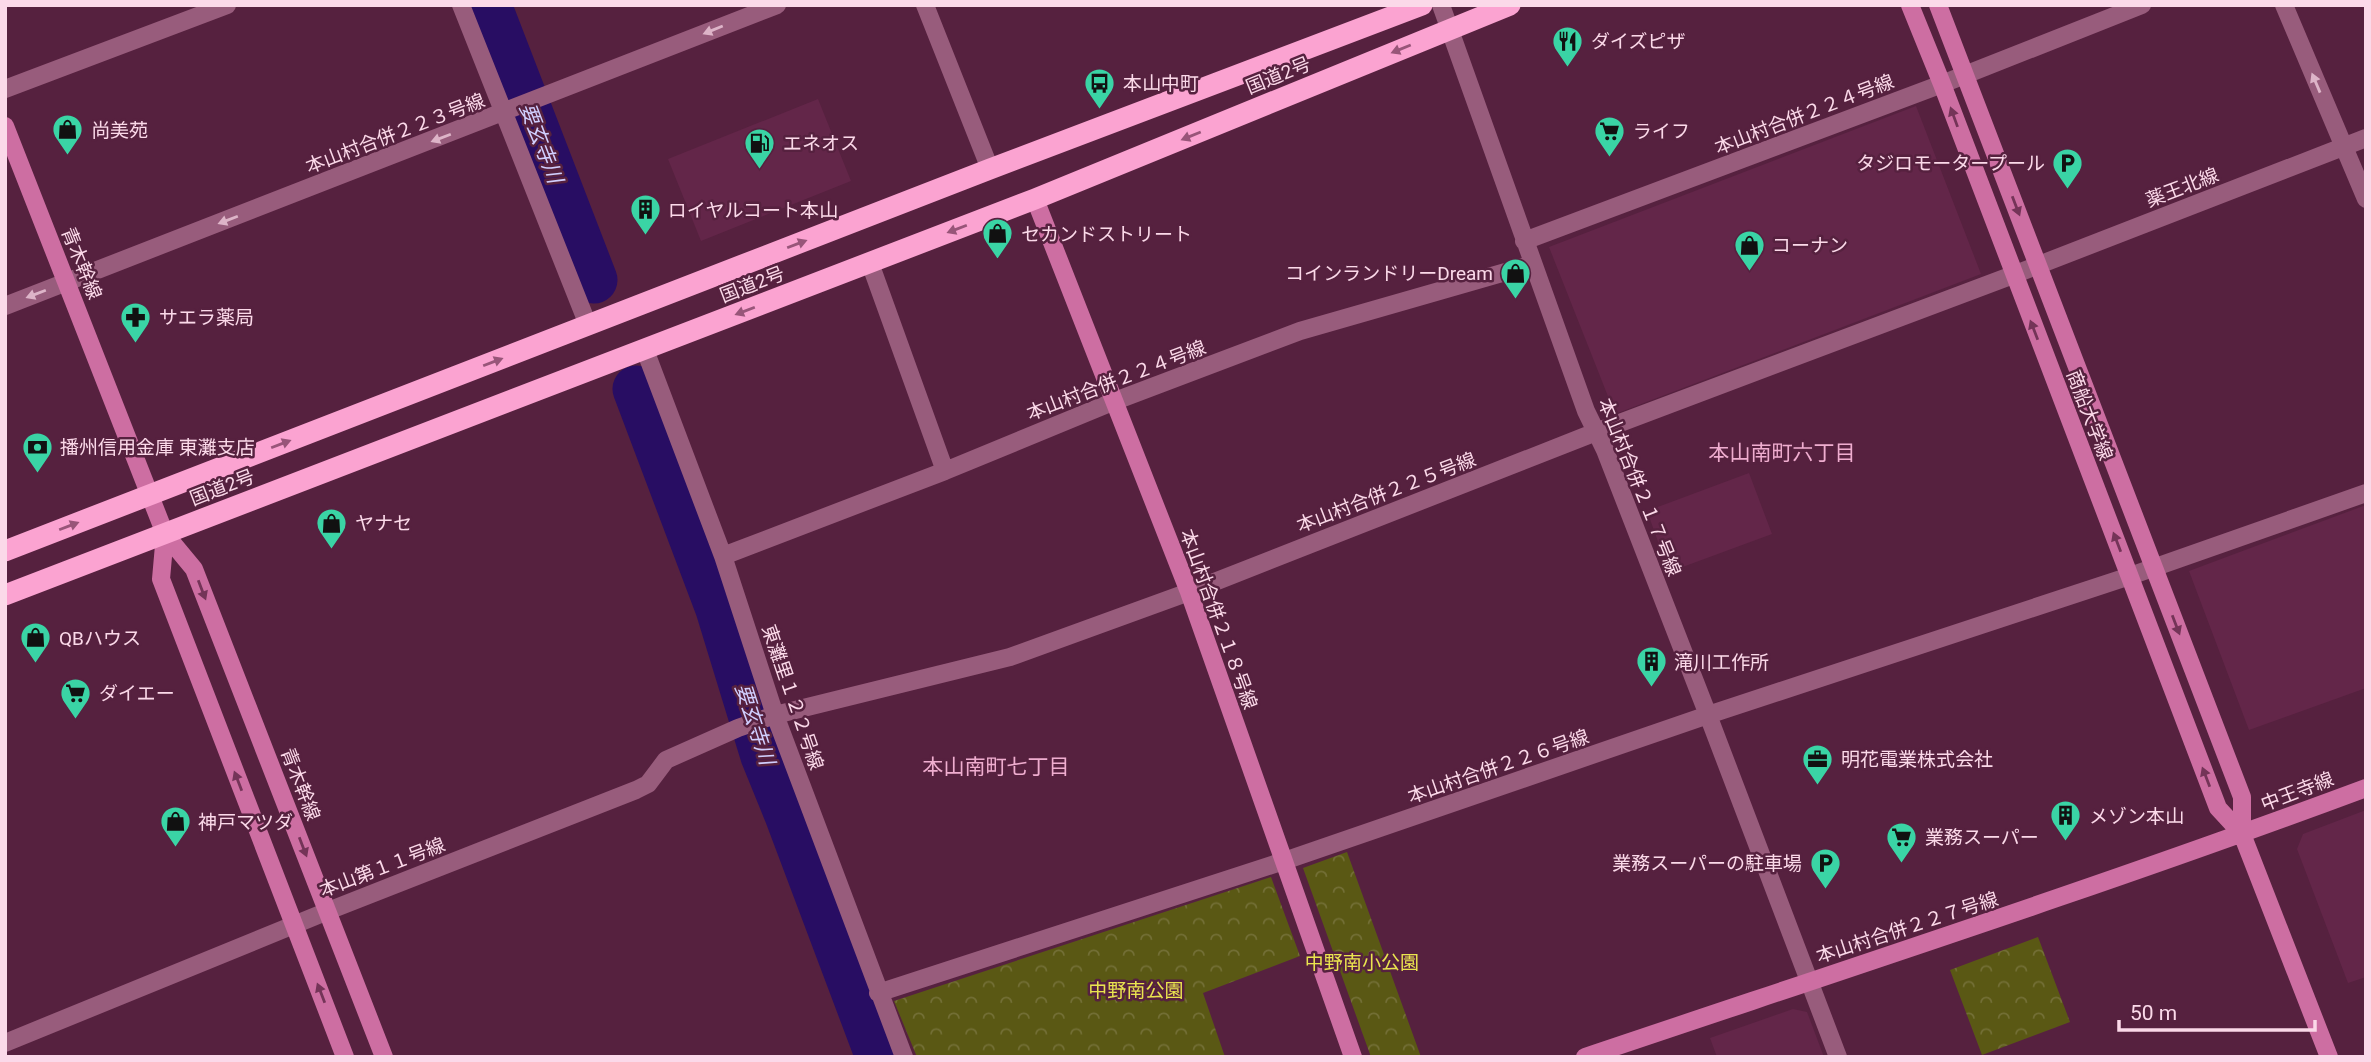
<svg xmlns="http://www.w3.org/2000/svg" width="2371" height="1062" viewBox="0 0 2371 1062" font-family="Roboto,'Noto Sans JP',sans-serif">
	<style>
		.built { fill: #632649 }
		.forest { fill: url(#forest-crowns) }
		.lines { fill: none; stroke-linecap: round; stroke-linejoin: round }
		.river { stroke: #280d63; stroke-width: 47 }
		.street { stroke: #985c7c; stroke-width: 18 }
		.secondary { stroke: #cd6ea2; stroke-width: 18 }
		.highway { stroke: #fba3d1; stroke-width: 21 }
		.oneway { fill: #ddb4c8 }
		.oneway2 { fill: #985579 }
		.oneway3 { fill: #743458 }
		.labels { text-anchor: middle; stroke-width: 5; stroke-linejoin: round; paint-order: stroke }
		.poi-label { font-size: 19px; fill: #fbd9e9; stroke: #56213f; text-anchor: start }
		.street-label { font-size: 19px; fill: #fbd9e9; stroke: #56213f }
		.park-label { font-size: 19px; fill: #eae54f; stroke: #56213f }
		.water-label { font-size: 21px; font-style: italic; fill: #d1cfff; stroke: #56213f }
		.neighbourhood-label { font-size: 21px; fill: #efadcf; stroke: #56213f }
	</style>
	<defs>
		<pattern id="forest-crowns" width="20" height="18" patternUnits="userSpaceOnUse" patternTransform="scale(1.75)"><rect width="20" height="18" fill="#5a5814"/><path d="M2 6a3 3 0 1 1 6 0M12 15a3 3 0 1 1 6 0" fill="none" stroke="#736f36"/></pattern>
	</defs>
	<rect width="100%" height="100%" fill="#56213f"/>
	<path class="built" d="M818,99L851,181L701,241L668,159Z
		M1916,106L1981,274L1615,414L1549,247Z
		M1749,473L1772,534L1669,572L1647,511Z
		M2366,505V688L2249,730L2189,571Z
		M2366,810V977L2348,983L2297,849L2303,834Z
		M1793,1009L1807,1012L1824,1057H1717L1710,1038Z"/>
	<path class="forest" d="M1347,852L1421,1057H1371L1303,868Z
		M1271,877L1300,956L1203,993L1225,1057H917L894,1001Z
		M2038,937L2070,1022L1982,1055L1950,970Z"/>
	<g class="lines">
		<path class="river" d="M488,5L594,280
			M636,389L719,609L764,756L788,815L879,1057"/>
		<path class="street" d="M461,5L588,325
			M925,5L990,169
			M1441,5L1586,411L1605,450L1708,715L1838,1057
			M2284,5L2366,199
			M5,89L227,5
			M1524,241L1942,84L2142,5
			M870,263L945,471
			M5,306L777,5
			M645,350L723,556L775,715L904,1057
			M723,556L945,471L1115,401L1300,331L1533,264
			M878,993L1284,861L1708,715L2130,576L2366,493
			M5,1043L328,911L636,790L648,784L666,760L738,728L775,715L1010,657L1189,592L1596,432L2013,275L2366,138"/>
		<path class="secondary" d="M1910,5L1942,84L2218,808L2242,834
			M1938,5L2242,797V834L2329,1057
			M5,126L165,534L194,569L384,1057
			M1035,199L1189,592L1353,1057
			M165,534L161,579L345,1057
			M1585,1057C1846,969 2108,884 2366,788"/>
		<path class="highway" d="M5,551L990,169L1422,5
			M5,595L1035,199L1510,5"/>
	</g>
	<defs><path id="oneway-solid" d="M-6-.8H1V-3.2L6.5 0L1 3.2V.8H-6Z" transform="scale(1.75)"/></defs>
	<g class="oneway">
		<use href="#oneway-solid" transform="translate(713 30) rotate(158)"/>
		<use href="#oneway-solid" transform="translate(2316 83) rotate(-113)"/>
		<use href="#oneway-solid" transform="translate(441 138) rotate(159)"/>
		<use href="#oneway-solid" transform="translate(228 220) rotate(159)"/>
		<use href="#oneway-solid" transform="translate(36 294) rotate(159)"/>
	</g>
	<g class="oneway2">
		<use href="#oneway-solid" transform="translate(1401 49) rotate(158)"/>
		<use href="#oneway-solid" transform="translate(1191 136) rotate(158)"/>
		<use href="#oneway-solid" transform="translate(957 229) rotate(159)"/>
		<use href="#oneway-solid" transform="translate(797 244) rotate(-21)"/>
		<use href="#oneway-solid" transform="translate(745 311) rotate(159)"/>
		<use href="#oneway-solid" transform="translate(493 362) rotate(-21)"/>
		<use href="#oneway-solid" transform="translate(281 444) rotate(-21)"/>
		<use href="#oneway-solid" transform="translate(69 526) rotate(-21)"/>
	</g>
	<g class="oneway3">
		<use href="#oneway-solid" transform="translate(1954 117) rotate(-110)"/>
		<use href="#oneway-solid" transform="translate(2016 206) rotate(69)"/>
		<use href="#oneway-solid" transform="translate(2034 330) rotate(-111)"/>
		<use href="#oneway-solid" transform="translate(2117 542) rotate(-111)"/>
		<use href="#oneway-solid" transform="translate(202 590) rotate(69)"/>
		<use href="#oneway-solid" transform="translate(2176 625) rotate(69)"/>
		<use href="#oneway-solid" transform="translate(2206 777) rotate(-111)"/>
		<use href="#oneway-solid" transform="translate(238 781) rotate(-111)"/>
		<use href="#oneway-solid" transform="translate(303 847) rotate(69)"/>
		<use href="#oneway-solid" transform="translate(321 993) rotate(-111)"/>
	</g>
	<defs>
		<symbol id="restaurant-pin" viewBox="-11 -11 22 30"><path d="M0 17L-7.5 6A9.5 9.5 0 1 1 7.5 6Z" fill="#3ad4a5" stroke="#56213f"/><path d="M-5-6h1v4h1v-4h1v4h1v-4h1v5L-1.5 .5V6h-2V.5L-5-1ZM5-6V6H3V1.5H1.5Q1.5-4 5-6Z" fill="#111"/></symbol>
		<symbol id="bus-pin" viewBox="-11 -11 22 30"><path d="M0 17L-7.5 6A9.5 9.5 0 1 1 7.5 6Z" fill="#3ad4a5" stroke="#56213f"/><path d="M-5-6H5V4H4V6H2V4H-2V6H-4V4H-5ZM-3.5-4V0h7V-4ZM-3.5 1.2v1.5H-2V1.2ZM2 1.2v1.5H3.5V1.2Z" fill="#111"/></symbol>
		<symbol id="shop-pin" viewBox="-11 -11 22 30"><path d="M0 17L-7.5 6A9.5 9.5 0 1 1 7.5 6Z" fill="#3ad4a5" stroke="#56213f"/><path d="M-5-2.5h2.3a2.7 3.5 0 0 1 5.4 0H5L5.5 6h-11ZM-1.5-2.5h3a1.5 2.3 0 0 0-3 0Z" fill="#111"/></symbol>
		<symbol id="supermarket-pin" viewBox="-11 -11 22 30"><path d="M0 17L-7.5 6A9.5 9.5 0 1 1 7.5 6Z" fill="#3ad4a5" stroke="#56213f"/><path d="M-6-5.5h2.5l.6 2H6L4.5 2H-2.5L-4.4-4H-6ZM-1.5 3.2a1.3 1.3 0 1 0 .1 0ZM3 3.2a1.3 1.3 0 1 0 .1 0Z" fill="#111"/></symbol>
		<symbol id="fuel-pin" viewBox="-11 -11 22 30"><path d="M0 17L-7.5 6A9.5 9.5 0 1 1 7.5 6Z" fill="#3ad4a5" stroke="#56213f"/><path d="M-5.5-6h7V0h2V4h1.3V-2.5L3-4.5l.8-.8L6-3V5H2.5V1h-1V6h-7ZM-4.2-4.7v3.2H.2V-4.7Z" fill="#111"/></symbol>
		<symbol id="parking-pin" viewBox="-11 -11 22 30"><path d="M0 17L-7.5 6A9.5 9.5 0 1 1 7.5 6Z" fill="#3ad4a5" stroke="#56213f"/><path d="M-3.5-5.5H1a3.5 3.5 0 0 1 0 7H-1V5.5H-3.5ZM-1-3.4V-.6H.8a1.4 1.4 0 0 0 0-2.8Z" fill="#111"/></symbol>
		<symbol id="building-pin" viewBox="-11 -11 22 30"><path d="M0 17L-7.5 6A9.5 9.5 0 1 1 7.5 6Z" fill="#3ad4a5" stroke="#56213f"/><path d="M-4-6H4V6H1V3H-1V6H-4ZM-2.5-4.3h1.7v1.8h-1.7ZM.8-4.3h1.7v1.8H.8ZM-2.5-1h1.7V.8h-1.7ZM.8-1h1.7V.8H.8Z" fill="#111"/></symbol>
		<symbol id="pharmacy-pin" viewBox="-11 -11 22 30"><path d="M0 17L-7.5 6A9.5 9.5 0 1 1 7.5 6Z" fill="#3ad4a5" stroke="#56213f"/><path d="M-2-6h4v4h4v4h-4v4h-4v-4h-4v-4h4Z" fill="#111"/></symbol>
		<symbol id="bank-pin" viewBox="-11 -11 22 30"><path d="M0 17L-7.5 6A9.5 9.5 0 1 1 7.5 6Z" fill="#3ad4a5" stroke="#56213f"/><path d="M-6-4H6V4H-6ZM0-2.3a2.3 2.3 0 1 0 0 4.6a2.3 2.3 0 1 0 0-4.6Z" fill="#111"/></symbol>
		<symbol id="office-pin" viewBox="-11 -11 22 30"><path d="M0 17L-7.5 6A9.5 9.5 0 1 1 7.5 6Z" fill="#3ad4a5" stroke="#56213f"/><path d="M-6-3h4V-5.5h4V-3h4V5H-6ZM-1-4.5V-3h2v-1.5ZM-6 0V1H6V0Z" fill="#111"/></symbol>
	</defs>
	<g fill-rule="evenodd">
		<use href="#restaurant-pin" x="1550" y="24" width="35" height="47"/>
		<use href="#bus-pin" x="1082" y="66" width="35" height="47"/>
		<use href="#shop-pin" x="50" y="112" width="35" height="47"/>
		<use href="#supermarket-pin" x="1592" y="114" width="35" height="47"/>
		<use href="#fuel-pin" x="742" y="126" width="35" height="47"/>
		<use href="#parking-pin" x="2050" y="146" width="35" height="47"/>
		<use href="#building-pin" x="628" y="192" width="35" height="47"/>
		<use href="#shop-pin" x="980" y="216" width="35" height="47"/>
		<use href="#shop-pin" x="1732" y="228" width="35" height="47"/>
		<use href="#shop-pin" x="1498" y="256" width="35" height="47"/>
		<use href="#pharmacy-pin" x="118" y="300" width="35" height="47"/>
		<use href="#bank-pin" x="20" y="430" width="35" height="47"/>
		<use href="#shop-pin" x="314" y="506" width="35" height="47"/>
		<use href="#shop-pin" x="18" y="620" width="35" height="47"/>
		<use href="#building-pin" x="1634" y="644" width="35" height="47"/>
		<use href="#supermarket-pin" x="58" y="676" width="35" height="47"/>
		<use href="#office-pin" x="1800" y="742" width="35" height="47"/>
		<use href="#building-pin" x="2048" y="798" width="35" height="47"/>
		<use href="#shop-pin" x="158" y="804" width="35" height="47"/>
		<use href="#supermarket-pin" x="1884" y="820" width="35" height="47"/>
		<use href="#parking-pin" x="1808" y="846" width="35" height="47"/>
	</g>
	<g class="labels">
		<g class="poi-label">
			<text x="1591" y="48">ダイズピザ</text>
			<text x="1123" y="90">本山中町</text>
			<text x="91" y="137">尚美苑</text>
			<text x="1633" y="138">ライフ</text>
			<text x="783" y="150">エネオス</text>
			<text x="2045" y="170" text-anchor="end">タジロモータープール</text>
			<text x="668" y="217">ロイヤルコート本山</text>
			<text x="1021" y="241">セカンドストリート</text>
			<text x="1772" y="252">コーナン</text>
			<text x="1493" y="280" text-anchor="end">コインランドリーDream</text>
			<text x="159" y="324">サエラ薬局</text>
			<text x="60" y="454">播州信用金庫 東灘支店</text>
			<text x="355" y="530">ヤナセ</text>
			<text x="59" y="645">QBハウス</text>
			<text x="1674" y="669">滝川工作所</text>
			<text x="99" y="700">ダイエー</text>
			<text x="1841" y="766">明花電業株式会社</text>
			<text x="2089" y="823">メゾン本山</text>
			<text x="198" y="829">神戸マツダ</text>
			<text x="1925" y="844">業務スーパー</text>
			<text x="1802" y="870" text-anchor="end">業務スーパーの駐車場</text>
		</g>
		<g class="street-label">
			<text transform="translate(1278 75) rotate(-22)" y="7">国道2号</text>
			<text transform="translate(1804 114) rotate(-21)" y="7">本山村合併２２４号線</text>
			<text transform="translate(395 133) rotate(-21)" y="7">本山村合併２２３号線</text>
			<text transform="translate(2182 187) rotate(-21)" y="7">薬王北線</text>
			<text transform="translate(82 263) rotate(68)" y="7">青木幹線</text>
			<text transform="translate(752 284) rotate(-21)" y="7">国道2号</text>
			<text transform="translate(1116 380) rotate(-21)" y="7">本山村合併２２４号線</text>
			<text transform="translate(2090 415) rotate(69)" y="7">商船大学線</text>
			<text transform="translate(222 487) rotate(-21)" y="7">国道2号</text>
			<text transform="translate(1640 487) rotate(68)" y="7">本山村合併２１７号線</text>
			<text transform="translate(1386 492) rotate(-21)" y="7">本山村合併２２５号線</text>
			<text transform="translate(1219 619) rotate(70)" y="7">本山村合併２１８号線</text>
			<text transform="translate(793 697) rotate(71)" y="7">東灘里１２２号線</text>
			<text transform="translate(1498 766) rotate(-19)" y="7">本山村合併２２６号線</text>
			<text transform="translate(301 784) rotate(69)" y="7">青木幹線</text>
			<text transform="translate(2297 791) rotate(-21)" y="7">中王寺線</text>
			<text transform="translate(382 867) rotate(-21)" y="7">本山第１１号線</text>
			<text transform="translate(1907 927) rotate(-18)" y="7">本山村合併２２７号線</text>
		</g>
		<g class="park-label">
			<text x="1362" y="969">中野南小公園</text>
			<text x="1136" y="997">中野南公園</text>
		</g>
		<g class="water-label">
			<text transform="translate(541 143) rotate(69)" y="7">要玄寺川</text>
			<text transform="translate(755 724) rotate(72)" y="7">要玄寺川</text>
		</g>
		<g class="neighbourhood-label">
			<text x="1782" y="460">本山南町六丁目</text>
			<text x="996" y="774">本山南町七丁目</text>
		</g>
	</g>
	<rect width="2371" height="1062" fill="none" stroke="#fbd9e9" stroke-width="14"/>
	<path d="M2119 1020v10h196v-10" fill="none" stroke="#fbd9e9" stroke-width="3.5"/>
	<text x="2130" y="1020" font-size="21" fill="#fbd9e9" stroke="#56213f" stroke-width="5" paint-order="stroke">50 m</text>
</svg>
